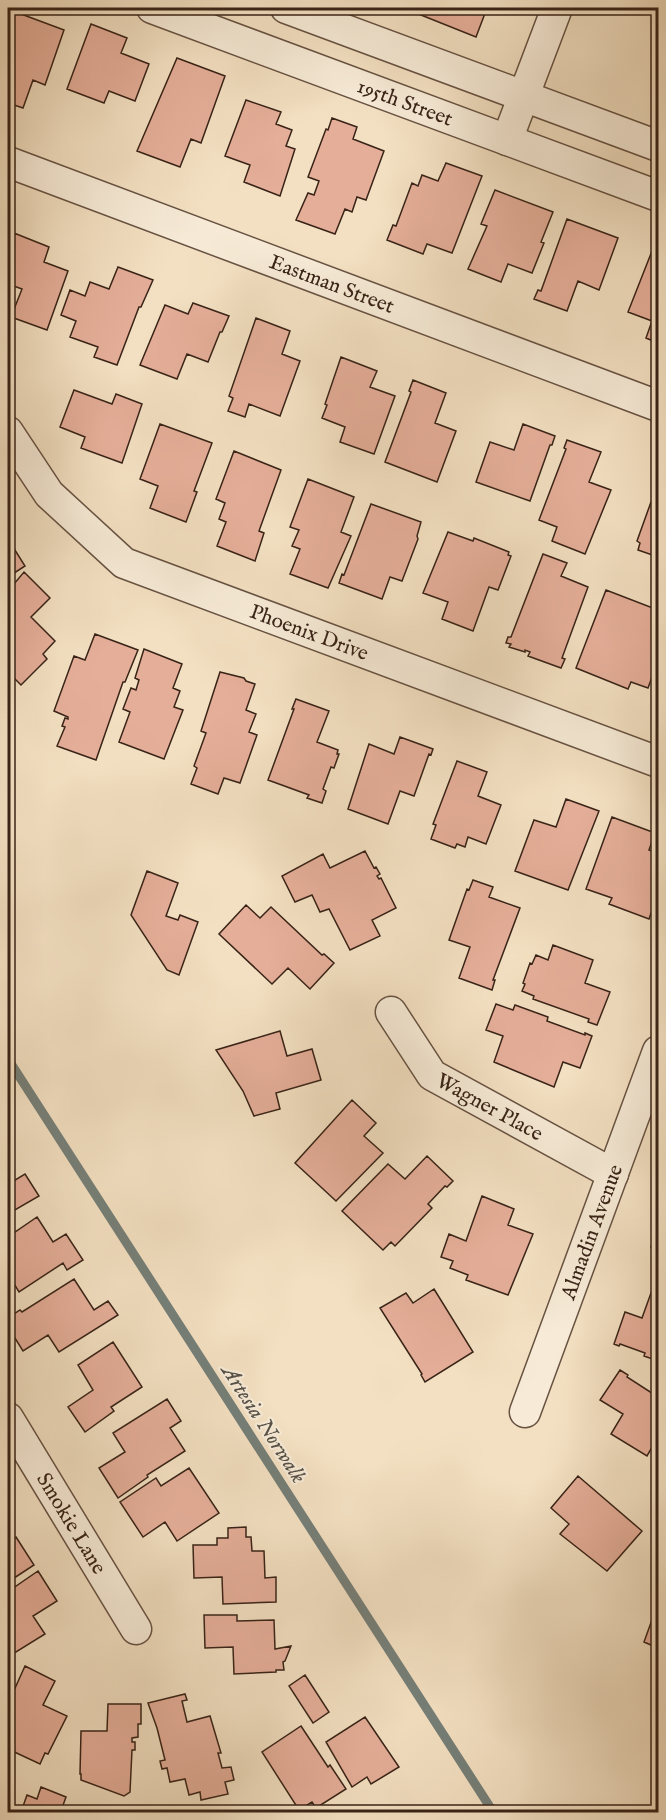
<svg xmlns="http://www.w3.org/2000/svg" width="666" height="1820" viewBox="0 0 666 1820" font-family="'IM FELL English',serif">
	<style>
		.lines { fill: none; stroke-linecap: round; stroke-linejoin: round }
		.stream { stroke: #757f78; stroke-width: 9 }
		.building { fill: #e5ae99; stroke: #382317; stroke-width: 1.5 }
		.minor-casing { stroke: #675242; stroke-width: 33 }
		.minor { stroke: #f7ebd7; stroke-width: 30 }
		.labels { text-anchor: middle; stroke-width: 4.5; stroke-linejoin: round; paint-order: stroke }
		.street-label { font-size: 21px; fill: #382317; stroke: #f7ebd7 }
		.water-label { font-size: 22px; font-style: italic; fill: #565148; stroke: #f7ebd7 }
	</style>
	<rect width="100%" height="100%" fill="#f3e0c2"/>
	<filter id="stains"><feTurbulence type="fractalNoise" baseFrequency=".00333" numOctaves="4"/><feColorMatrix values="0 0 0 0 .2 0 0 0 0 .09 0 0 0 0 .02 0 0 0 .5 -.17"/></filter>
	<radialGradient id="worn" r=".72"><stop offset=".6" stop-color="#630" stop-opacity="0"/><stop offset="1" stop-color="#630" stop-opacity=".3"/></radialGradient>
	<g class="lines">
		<path class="stream" d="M8,1059L490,1807"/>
	</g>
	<path class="building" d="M412,8H487L476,37L411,11Z
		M13,11L64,30L45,85L33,80L23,108L8,103V25Z
		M91,24L127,38L121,53L149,64L135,101L109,91L104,103L67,89Z
		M177,58L225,76L201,143L191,139L180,167L137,151Z
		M246,100L281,112L276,124L292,130L286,146L295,149L280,196L244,182L250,165L225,156Z
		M332,118L357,127L353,139L384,151L366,200L357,197L352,212L345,209L335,234L296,220L308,193L314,195L319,181L308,177L326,129L328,130Z
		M446,163L482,176L452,253L427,244L423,254L387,240L393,225L396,226L412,183L418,186L422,175L438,181Z
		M495,190L553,212L541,242L544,243L532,273L508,264L501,282L468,269L487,226L481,224Z
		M567,219L618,238L599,290L578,281L567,311L534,299L538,290L541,291Z
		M14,233L49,247L44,262L68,271L47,330L11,317L22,289L8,284V253Z
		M652,251L658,254V343L646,338L652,321L628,312Z
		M118,267L153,280L141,307H139L117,365L94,357L98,347L70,337L76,321L61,315L70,290L85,296L90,282L109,289Z
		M193,303L229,316L222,332H220L208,362L187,354L177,379L140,365L165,305L188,314Z
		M256,318L290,331L282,354L300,361L280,416L249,404L245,417L228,411L233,398L229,396Z
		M341,357L377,371L370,387L395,396L374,454L340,442L345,427L322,418L327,405L325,404Z
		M413,380L446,393L435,423L456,431L437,482L385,462L411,392L409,391Z
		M74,390L112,404L116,394L142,404L122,463L81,448L85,437L60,427Z
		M160,424L212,443L194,491L197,492L186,522L150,508L158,486L140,479Z
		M523,424L555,436L552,445H550L530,501L476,482L490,442L514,450Z
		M567,440L601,452L589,482L611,490L585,554L552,541L557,527L539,520L566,449L564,448Z
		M234,451L281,470L259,531L264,533L255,561L217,546L226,522L219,519L225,503L216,499Z
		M308,479L354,497L341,532L351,536L328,588L290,574L300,549L292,546L299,530L290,527Z
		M651,502L658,504V557L638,550L640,543L637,541Z
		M371,504L421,522L417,536L418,539L402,581L390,577L382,599L339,583L342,574L344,575Z
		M448,532L473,541L474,538L509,552L508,555L511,556L498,590L489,587L473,631L442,619L448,602L423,593Z
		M8,539L25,566L8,577Z
		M543,554L567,563L561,576L588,587L562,658L565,659L561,668L528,656L530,652L525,650V652L509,647L511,644L506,643L508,637H511Z
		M24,572L50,598L31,617L55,641L43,654L47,659L21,685L8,672V591Z
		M606,590L658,610V661L648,688L631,682L628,689L576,668Z
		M95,634L138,650L125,682H123L96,760L57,746L65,727L62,726L65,718L68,719V717L54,711L74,656L85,660Z
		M144,649L182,664L173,688L180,691L174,707L183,710L164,759L119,742L130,712L123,709L131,688L136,690L139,680L135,678Z
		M220,672L244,678L246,681L255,684L246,710L256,714L249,732L257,735L240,783L224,778L218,794L191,784L197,768L194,766L206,733L201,731Z
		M296,699L329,711L317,742L338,750L337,754H339L334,768L331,767L323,789L326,791L322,803L307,798L309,795L268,780L294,709H292Z
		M400,737L433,749L431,755L429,754L414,796L400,791L388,824L348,809L369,744L394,754Z
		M457,761L487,772L478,796L501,805L486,844L468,837L465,847L457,844L455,848L431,839L436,825L433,824Z
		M566,799L599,811L568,890L515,871L534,820L556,827Z
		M612,817L655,833L649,850L658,853V893L649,919L609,904L612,898L586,889Z
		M365,851L374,868L376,867L380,874L377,876L379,879L381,878L396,908L372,920L380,936L350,950L329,909L320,912L312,895L295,902L282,876L323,854L330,868Z
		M147,871L178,883L166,916L178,920L180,915L198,922L179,975L167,970L131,915Z
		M473,880L493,887L489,897L520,908L493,980H495L492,990L459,978L470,947L449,940L467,889L469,890Z
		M246,905L260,918L271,907L322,955L324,954L334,963L310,989L288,968L272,984L219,934Z
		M553,945L593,960L585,983L610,992L597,1025L588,1022L589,1019L533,999L534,996L522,991L525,984L523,983L530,963L532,964L536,955L548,960Z
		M496,1004L513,1010L515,1005L548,1017L547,1021L585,1035V1033L592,1036L580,1068L563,1062L554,1087L494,1062L503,1036L486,1030Z
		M280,1031L287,1056L312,1049L321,1080L276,1093L280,1109L254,1116L243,1091L216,1050Z
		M352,1100L376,1123L364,1136L383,1153L336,1201L295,1163Z
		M427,1156L453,1181L447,1187L445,1186L428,1204L432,1208L395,1246L391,1242L383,1250L342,1211L388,1164L405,1179Z
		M25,1174L39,1196L8,1214V1175L12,1182Z
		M482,1196L514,1209L508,1225L533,1234L508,1295L466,1280L468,1275L450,1268L453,1261L441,1257L449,1234L466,1241Z
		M37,1217L53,1242L66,1234L83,1260L67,1270L63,1263L19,1292L8,1274V1237Z
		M658,1228V1250L651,1247Z
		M74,1279L94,1310L108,1301L118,1315L59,1352L48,1335L23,1351L8,1327V1318L20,1310L22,1312Z
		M434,1289L473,1352L425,1382L421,1375L422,1374L380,1308L406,1293L413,1303Z
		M651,1293L658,1296V1361L644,1356L645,1353L620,1344L619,1346L614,1344L625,1312L642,1318Z
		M113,1342L142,1387L111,1407L114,1411L85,1432L68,1407L93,1390L78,1365Z
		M620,1370L628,1375L627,1377L658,1397V1437L647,1456L611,1434L623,1414L600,1400Z
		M167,1399L181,1421L170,1428L185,1451L147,1475L148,1477L118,1498L99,1468L125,1452L113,1433Z
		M189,1468L219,1513L177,1541L165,1522L143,1537L120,1502L156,1478L161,1486Z
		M578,1476L642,1531L607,1571L560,1534L569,1524L551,1508Z
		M246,1527V1537H251L252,1551H264L265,1578L276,1577V1602L223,1604L222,1577L194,1578L193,1545H217V1538H228V1528Z
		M16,1537L34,1565L8,1582V1543Z
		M38,1571L57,1601L33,1616L45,1634L8,1657V1594L10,1593L9,1591Z
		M658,1603V1648L644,1642Z
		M204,1615H237V1621L274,1620L275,1649L291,1646L285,1661L283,1662L284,1670H276V1672L234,1674L233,1647L205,1648Z
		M25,1666L55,1681L43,1705L67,1716L48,1754L45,1753L40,1764L8,1749L9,1744L8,1743V1701L10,1697H11Z
		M305,1675L329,1712L313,1723L289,1686Z
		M185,1694L187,1700L182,1701L187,1722L210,1716L221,1753H218L222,1768L231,1767L234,1780L225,1782L228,1794L201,1800L200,1792L189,1795L185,1779L170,1782L167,1768L162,1769L160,1761L165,1760L157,1728L148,1703Z
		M108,1704H141V1724H138V1737L132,1738V1742H135V1750H132L130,1792L124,1796L81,1780V1774H80L81,1731H107Z
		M365,1717L399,1767L371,1784L367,1777L352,1787L326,1742Z
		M301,1726L328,1767L330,1765L346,1789L316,1808L312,1802L299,1810L262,1752Z
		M41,1787L66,1797L62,1808L73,1812H21L27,1795L37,1799Z
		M103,1806L120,1812H100Z"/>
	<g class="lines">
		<defs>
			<g id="minor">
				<path id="s1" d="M152,8L658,196"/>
				<path d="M286,8L658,146"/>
				<path d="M507,140L557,8"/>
				<path id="s2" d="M8,162L658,406"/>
				<path id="s3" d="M8,432L49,494L124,563L658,762"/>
				<path id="s4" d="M391,1012L432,1075L613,1174"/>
				<path id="s5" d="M525,1412L658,1051"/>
				<path id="s6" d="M8,1418L136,1629"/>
			</g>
		</defs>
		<use href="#minor" class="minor-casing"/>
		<use href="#minor" class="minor"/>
	</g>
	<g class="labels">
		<g class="street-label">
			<text dy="7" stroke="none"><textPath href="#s1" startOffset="270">195th Street</textPath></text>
			<text dy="7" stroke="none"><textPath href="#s2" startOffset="346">Eastman Street</textPath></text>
			<text dy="7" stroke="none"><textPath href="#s3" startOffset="374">Phoenix Drive</textPath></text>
			<text dy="7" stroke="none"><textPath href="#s4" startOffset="141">Wagner Place</textPath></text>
			<text dy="7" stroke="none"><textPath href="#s5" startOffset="192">Almadin Avenue</textPath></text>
			<text dy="7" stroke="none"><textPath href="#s6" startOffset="123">Smokie Lane</textPath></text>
		</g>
		<g class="water-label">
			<text transform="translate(265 1423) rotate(57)" y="8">Artesia Norwalk</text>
		</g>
	</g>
	<rect width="666" height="1820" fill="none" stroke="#f3e0c2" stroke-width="30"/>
	<rect x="9" y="9" width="648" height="1802" fill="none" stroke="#382317" stroke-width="3"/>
	<rect x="15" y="15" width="636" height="1790" fill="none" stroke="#382317" stroke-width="1.5"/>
	<rect width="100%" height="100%" filter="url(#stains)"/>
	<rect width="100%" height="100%" fill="url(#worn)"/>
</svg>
